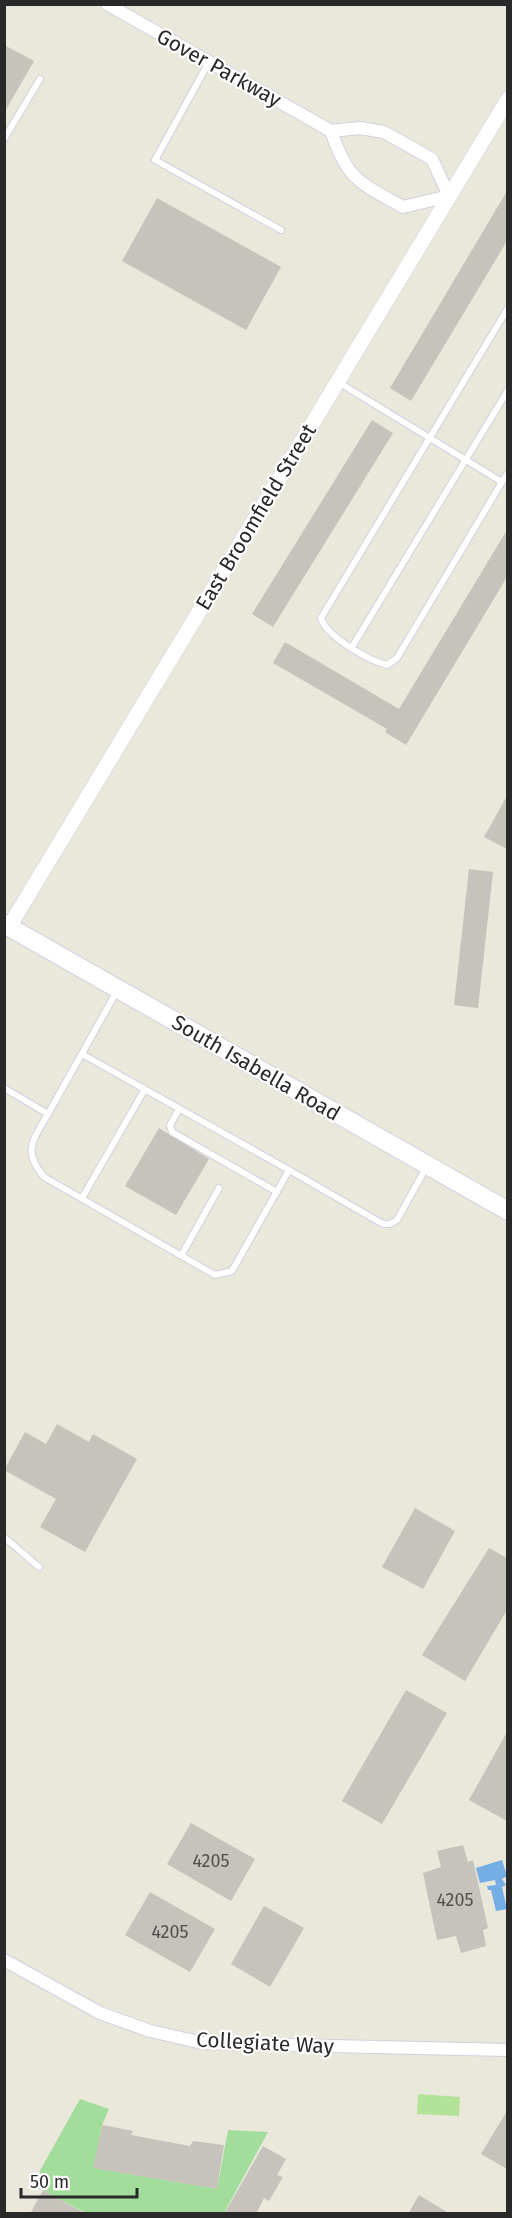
<svg xmlns="http://www.w3.org/2000/svg" width="512" height="2218" viewBox="0 0 512 2218" font-family="'Fira Sans',sans-serif">
	<style>
		.green { fill: #a3dd9b }
		.pitch { fill: #b2e398 }
		.water { fill: #75aee5 }
		.building { fill: #c5c3bb }
		.lines { fill: none; stroke-linecap: round; stroke-linejoin: round }
		.service-casing { stroke: #d1d1e0; stroke-width: 8 }
		.minor-casing { stroke: #d1d1e0; stroke-width: 14 }
		.tertiary-casing { stroke: #d1d1e0; stroke-width: 16 }
		.secondary-casing { stroke: #d1d1e0; stroke-width: 20 }
		.service { stroke: #fff; stroke-width: 6 }
		.minor { stroke: #fff; stroke-width: 12 }
		.tertiary { stroke: #fff; stroke-width: 15 }
		.secondary { stroke: #fff; stroke-width: 18 }
		.labels { text-anchor: middle; stroke-width: 4.5; stroke-linejoin: round; paint-order: stroke }
		.number-label { font-size: 18px; fill: #50504e }
		.street-label { font-size: 21px; fill: #292929; stroke: #fff }
	</style>
	<rect width="100%" height="100%" fill="#eae7db"/>
	<path class="green" d="M80,2099L109,2109L102,2125L94,2168L217,2189L228,2130L268,2132L224,2213H86L32,2185Z"/>
	<path class="pitch" d="M418,2094L460,2097L459,2116L417,2114Z"/>
	<path class="water" d="M502,1860L507,1876L502,1879L506,1885L502,1887L507,1909L496,1911L491,1890H488L487,1886L496,1885L495,1880L480,1883L476,1868Z"/>
	<path class="building" d="M4,45L34,61L4,113Z
		M507,191V241L411,401L390,388Z
		M157,198L281,267L246,330L122,261Z
		M372,420L393,433L273,627L252,614Z
		M507,530V577L406,745L385,732L387,729L273,663L285,642L399,709Z
		M507,796V849L484,837Z
		M469,869L493,872L478,1008L454,1005Z
		M159,1128L209,1159L176,1215L125,1186Z
		M57,1424L89,1442L93,1434L137,1459L85,1552L40,1527L56,1499L4,1470L25,1432L46,1444Z
		M415,1508L455,1531L423,1589L382,1567Z
		M489,1548L507,1558V1610L465,1681L422,1655Z
		M406,1690L447,1713L382,1824L342,1801Z
		M507,1732V1821L469,1800Z
		M191,1823L255,1859L231,1901L167,1864Z
		M463,1845L468,1862L473,1860L488,1928L483,1930L486,1946L461,1953L456,1936L437,1940L423,1873L441,1867L437,1851Z
		M150,1892L215,1929L190,1972L125,1935Z
		M264,1906L304,1928L270,1987L231,1964Z
		M507,2111V2169L481,2154Z
		M102,2125L133,2131L131,2135L190,2146L193,2141L224,2145L217,2189L93,2168Z
		M263,2146L286,2159L277,2175L283,2177L269,2201L264,2198L256,2214H224Z
		M43,2190L86,2214H30Z
		M419,2195L450,2214H408Z"/>
	<g class="lines">
		<defs>
			<path id="service" d="M209,62L155,160L281,230
				M4,139L40,79
				M338,382L502,482L508,473
				M502,482L397,658L387,665C368,660 327,637 321,618L508,308
				M352,647L508,390
				M82,1054L289,1170
				M4,1088L48,1114L117,991
				M179,1109L170,1125L172,1132L277,1192
				M48,1114C33,1140 22,1151 44,1177L215,1275L232,1271L289,1170L383,1224H390L397,1220L427,1166
				M82,1198L145,1089
				M181,1256L219,1188
				M4,1537L39,1567"/>
			<path id="minor" d="M107,4L331,131L360,128L384,132L432,159L449,196L403,207C359,182 348,181 331,131
				M4,1960L100,2013L150,2031L203,2043L508,2050"/>
			<path id="tertiary" d="M9,927L508,99"/>
			<path id="secondary" d="M4,924L508,1211"/>
		</defs>
		<use href="#service" class="service-casing"/>
		<use href="#minor" class="minor-casing"/>
		<use href="#tertiary" class="tertiary-casing"/>
		<use href="#secondary" class="secondary-casing"/>
		<use href="#service" class="service"/>
		<use href="#minor" class="minor"/>
		<use href="#tertiary" class="tertiary"/>
		<use href="#secondary" class="secondary"/>
	</g>
	<g class="labels">
		<g class="number-label">
			<text x="211" y="1867">4205</text>
			<text x="455" y="1906">4205</text>
			<text x="170" y="1938">4205</text>
		</g>
		<g class="street-label">
			<text transform="translate(219 68) rotate(29)" y="7">Gover Parkway</text>
			<text transform="translate(256 517) rotate(-59)" y="7">East Broomfield Street</text>
			<text transform="translate(256 1068) rotate(30)" y="7">South Isabella Road</text>
			<text transform="translate(265 2043) rotate(3)" y="7">Collegiate Way</text>
		</g>
	</g>
	<rect width="512" height="2218" fill="none" stroke="#292929" stroke-width="12"/>
	<path d="M21 2188v9h116v-9" fill="none" stroke="#292929" stroke-width="3"/>
	<text x="30" y="2188" font-size="18" fill="#292929" stroke="#ffffff" stroke-width="4.5" paint-order="stroke">50 m</text>
</svg>
